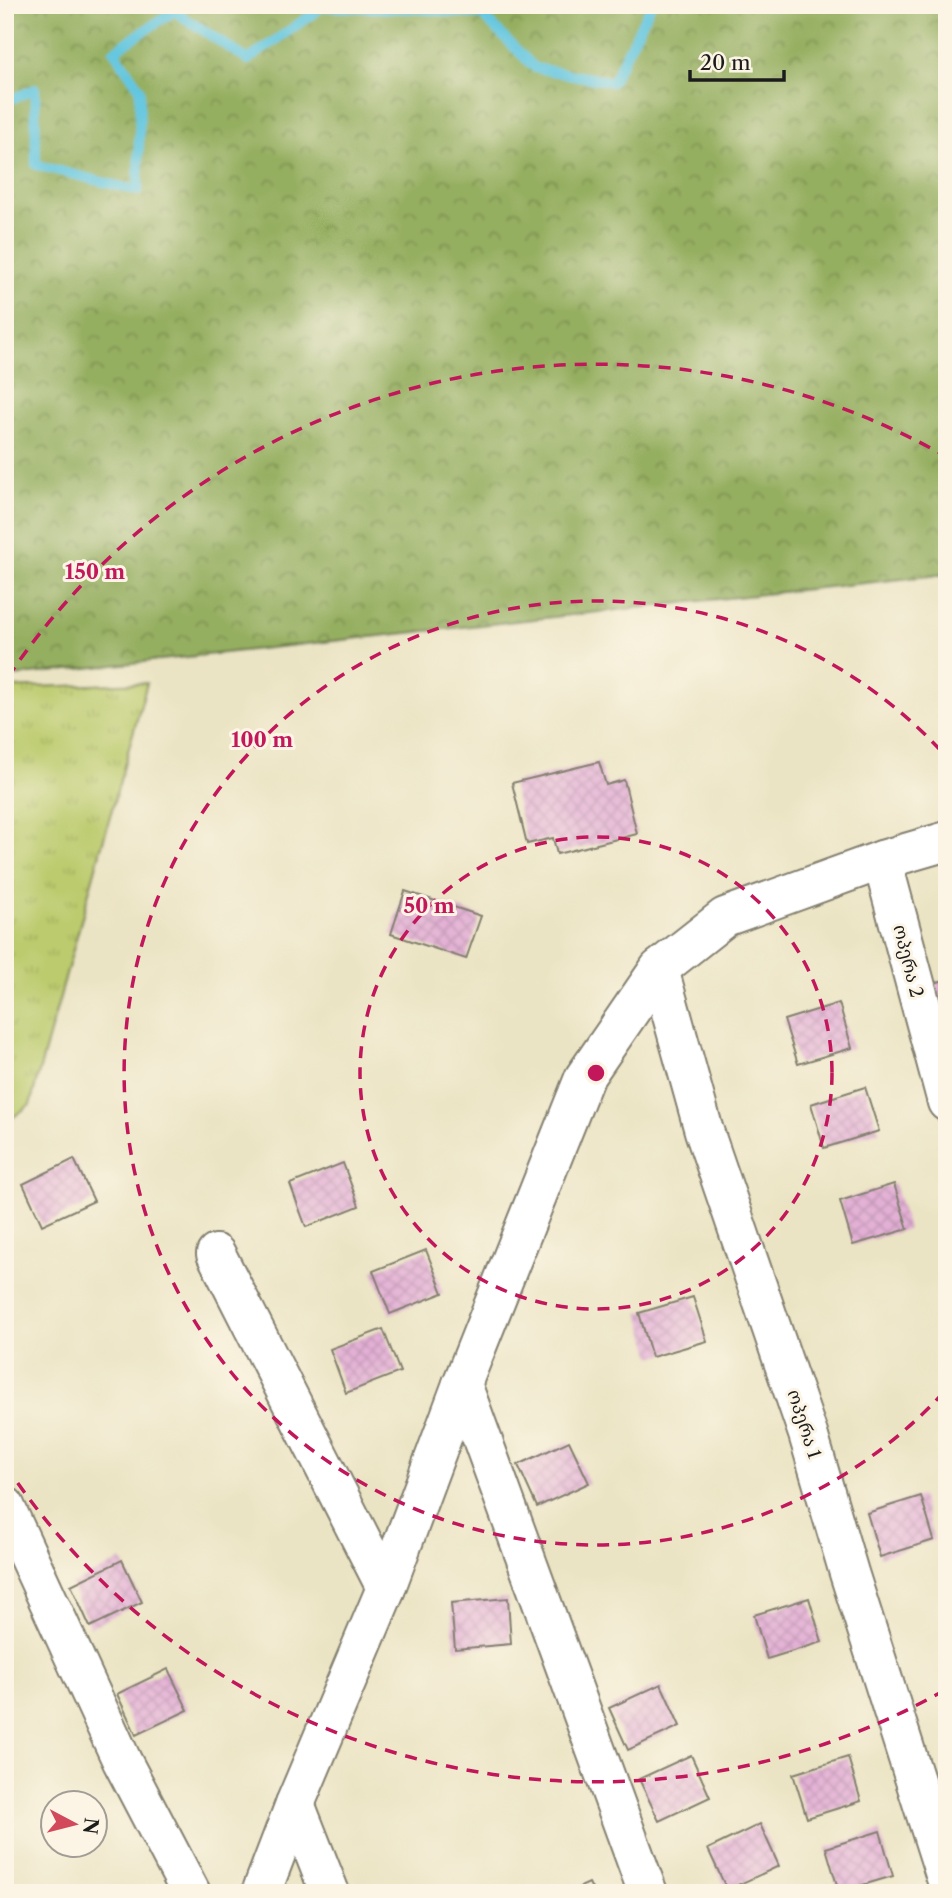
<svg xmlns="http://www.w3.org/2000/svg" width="952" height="1898" viewBox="0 0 952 1898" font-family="'Libre Caslon Text','Noto Serif Georgian',serif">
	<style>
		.grass { fill: url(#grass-tufts); stroke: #6c7444; stroke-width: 2 }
		.forest { fill: url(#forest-crowns); stroke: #58663e; stroke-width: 2 }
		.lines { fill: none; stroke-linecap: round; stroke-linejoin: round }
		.stream { stroke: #62c6e0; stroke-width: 10 }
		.building { fill: url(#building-cross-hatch) }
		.street-casing { stroke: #848070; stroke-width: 42 }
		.secondary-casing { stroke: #848070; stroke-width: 42 }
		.street { stroke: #fff; stroke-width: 38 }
		.secondary { stroke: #fff; stroke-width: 38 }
		.ring { fill: none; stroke: #c2185b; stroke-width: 3.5; stroke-dasharray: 12 9 }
		.labels { text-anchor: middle; stroke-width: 6; stroke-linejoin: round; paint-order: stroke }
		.street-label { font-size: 18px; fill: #1c1c1c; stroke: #fcf5e5 }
		.centre { fill: #c2185b; stroke: #fcf5e5; stroke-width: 3.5 }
		.ring-label { font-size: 21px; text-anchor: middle; font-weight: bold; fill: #c2185b; stroke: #fcf5e5; stroke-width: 6; stroke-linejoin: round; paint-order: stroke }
	</style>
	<defs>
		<pattern id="grass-tufts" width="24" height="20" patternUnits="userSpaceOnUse" patternTransform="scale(1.75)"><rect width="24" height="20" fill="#bccb6d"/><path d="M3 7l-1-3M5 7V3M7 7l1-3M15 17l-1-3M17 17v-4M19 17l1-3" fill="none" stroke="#a1ae5e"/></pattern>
		<pattern id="forest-crowns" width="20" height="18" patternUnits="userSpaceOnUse" patternTransform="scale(1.75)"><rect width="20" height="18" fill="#95af60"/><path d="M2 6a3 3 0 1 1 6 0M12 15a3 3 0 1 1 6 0" fill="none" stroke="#798e4e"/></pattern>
		<pattern id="building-cross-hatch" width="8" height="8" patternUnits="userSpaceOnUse" patternTransform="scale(1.75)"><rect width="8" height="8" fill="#e3b0d5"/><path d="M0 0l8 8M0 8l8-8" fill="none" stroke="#c297b6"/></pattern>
	</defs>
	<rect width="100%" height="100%" fill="#fcf5e5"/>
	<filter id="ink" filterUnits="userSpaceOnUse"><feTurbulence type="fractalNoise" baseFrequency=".0143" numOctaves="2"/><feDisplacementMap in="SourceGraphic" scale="14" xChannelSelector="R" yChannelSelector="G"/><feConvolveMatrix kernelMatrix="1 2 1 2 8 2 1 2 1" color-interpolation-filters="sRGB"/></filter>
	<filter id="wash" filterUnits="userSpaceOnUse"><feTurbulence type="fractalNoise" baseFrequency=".00686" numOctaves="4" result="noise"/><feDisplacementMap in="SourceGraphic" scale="28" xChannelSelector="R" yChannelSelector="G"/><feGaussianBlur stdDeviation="1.57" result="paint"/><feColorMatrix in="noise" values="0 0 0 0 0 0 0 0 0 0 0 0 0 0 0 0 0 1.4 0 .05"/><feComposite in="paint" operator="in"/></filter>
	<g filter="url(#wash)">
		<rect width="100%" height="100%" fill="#ebe4c4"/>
		<path class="grass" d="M147,683L30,1105L5,1123V688Z"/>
		<path class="forest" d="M5,5H947V574L5,677Z"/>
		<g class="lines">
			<path class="stream" d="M5,102L35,89L36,165L138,191L140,89L114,51L174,11L248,60L322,7L417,9L482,15L535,68L612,82L651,5"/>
		</g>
		<g id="blocks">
			<path class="building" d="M599,762L606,785L624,780L637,834L557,854L553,838L527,844L512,783Z
				M405,891L481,916L466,959L391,934Z
				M947,979V1017H946L935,983Z
				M839,1003L852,1048L798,1064L784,1020Z
				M865,1087L879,1131L824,1148L811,1104Z
				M74,1159L94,1201L42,1225L23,1184Z
				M343,1163L359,1206L306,1227L290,1184Z
				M894,1184L908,1229L853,1245L840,1201Z
				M426,1250L443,1293L390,1314L373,1271Z
				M693,1297L707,1341L652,1357L639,1313Z
				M383,1329L400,1372L346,1393L330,1349Z
				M569,1441L589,1483L537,1507L518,1465Z
				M921,1496L934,1540L880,1557L867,1513Z
				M122,1560L142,1602L90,1627L71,1585Z
				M508,1598L511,1644L455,1649L451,1603Z
				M809,1598L822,1642L767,1659L754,1615Z
				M168,1669L188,1710L136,1735L117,1694Z
				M661,1684L680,1726L628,1750L609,1708Z
				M691,1755L710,1797L659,1821L639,1779Z
				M848,1757L861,1801L807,1818L793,1774Z
				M760,1824L779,1866L727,1890L708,1849Z
				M880,1831L893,1876L839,1892L826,1848Z
				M589,1883L594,1893H567Z"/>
		</g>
	</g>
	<g filter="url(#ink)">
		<use href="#blocks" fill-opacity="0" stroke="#848070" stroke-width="2"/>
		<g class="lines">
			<defs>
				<path id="street" d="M882,860L947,1102
					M659,969L704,1131L808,1434L849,1573L947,1881
					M216,1254L386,1588
					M462,1384L648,1893
					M5,1506L122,1761L191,1893
					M295,1804L330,1893"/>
				<path id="secondary" d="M261,1893L295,1804L386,1588L462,1384L584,1078L659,969L725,917L882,860L947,841"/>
			</defs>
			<use href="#street" class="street-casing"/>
			<use href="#secondary" class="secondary-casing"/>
			<use href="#street" class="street"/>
			<use href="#secondary" class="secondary"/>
		</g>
	</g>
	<g class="ring">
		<circle cx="596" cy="1073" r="236"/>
		<path d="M944 1392A472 472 0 1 1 944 754"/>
		<path d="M945 1690A709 709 0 0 1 8 1469M8 677A709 709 0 0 1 945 456"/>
	</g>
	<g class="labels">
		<g class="street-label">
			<text transform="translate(908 961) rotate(76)" y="6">ოპერა 2</text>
			<text transform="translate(804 1424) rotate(72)" y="6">ოპერა 1</text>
		</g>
	</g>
	<circle cx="596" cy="1073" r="10" class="centre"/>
	<g class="ring-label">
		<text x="95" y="579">150 m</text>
		<text x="262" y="747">100 m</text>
		<text x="429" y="913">50 m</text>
	</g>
	<rect width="952" height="1898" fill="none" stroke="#fcf5e5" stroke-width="28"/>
	<g transform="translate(74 1824) rotate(97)"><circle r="33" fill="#fcf5e5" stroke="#a29e95" stroke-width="2"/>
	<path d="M0-5L12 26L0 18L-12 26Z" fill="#d1495b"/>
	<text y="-10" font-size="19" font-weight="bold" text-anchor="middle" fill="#1c1c1c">N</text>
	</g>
	<path d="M690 70v10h94v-10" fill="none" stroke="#1c1c1c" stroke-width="3.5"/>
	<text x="700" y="70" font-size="21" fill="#1c1c1c" stroke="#fcf5e5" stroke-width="5" paint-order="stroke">20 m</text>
</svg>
